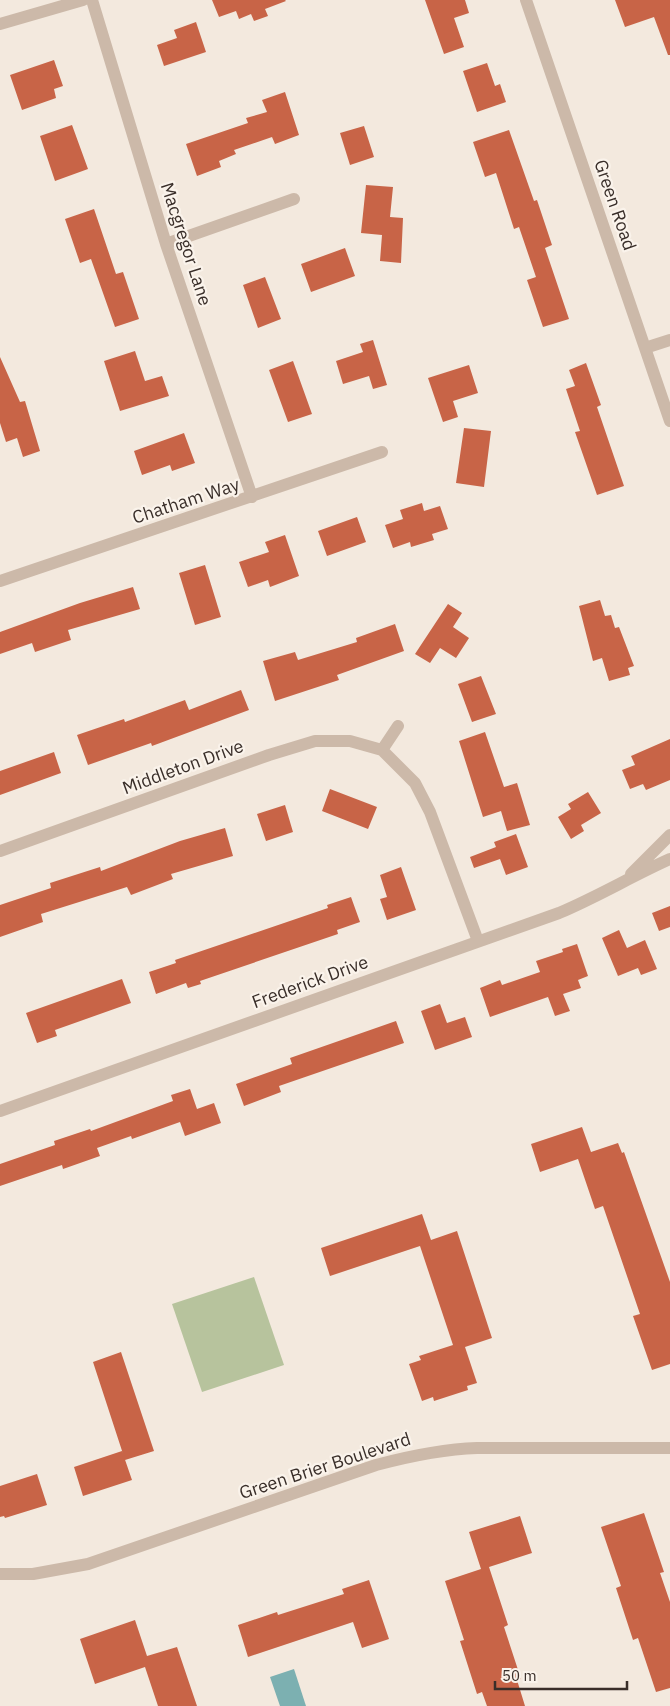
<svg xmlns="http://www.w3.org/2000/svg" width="670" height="1706" viewBox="0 0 670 1706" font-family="'IBM Plex Sans',sans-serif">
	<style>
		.green { fill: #b7c39d }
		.water { fill: #7cb0b1 }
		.building { fill: #c86447 }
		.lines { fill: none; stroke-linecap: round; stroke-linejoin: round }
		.minor { stroke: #ccb9a9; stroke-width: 12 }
		.labels { text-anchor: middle; stroke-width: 4.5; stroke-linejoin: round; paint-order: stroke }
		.street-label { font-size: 18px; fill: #392e29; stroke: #faf3eb }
	</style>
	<rect width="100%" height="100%" fill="#f3e9de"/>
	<path class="green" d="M254,1277L284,1365L202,1392L172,1304Z"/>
	<path class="water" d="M294,1669L306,1706H280L270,1677Z"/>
	<path class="building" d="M212,0H285L286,1L265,9L268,16L254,21L251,14L239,19L236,11L219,17Z
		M425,0H465L469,13L454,18L464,47L444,54Z
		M615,0H670V55H668L654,17L625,27Z
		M196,22L206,52L164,66L157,45L177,38L174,30Z
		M54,60L63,86L54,89L56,98L22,110L10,75Z
		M487,63L495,86L500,84L506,102L477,112L463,71Z
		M285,92L299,135L275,144L272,137L234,150L236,154L219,161L221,167L197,176L186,144L248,123L246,118L267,112L262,100Z
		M72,125L88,169L55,181L40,136Z
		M364,126L374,157L350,165L340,133Z
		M509,130L534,201L537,200L552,245L545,248L569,319L543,327L527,280L536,277L519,227L514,229L496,173L485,177L473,142Z
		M366,185L393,187L390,217L403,218L401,263L380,261L382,235L361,233Z
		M94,209L116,274L123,272L139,319L115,327L91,259L80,263L65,219Z
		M345,248L355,276L311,292L301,264Z
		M265,277L281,319L258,328L243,285Z
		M373,340L387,385L373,389L369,376L343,384L336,361L363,352L360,344Z
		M135,351L145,381L162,376L169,396L120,411L104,361Z
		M0,357L20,402L25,401L40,451L23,457L17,438L6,442L0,423Z
		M293,361L312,414L288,422L269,370Z
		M586,363L601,405L597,407L624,486L597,495L575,432L580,431L566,389L575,386L569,370Z
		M469,365L478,393L453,401L458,417L443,422L428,378Z
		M464,428L491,431L484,487L456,483Z
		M184,433L195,463L172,471L170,465L142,475L134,451Z
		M422,503L424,511L440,506L448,529L432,534L434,540L411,547L410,542L393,548L385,525L403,519L400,510Z
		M357,517L366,542L327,556L318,531Z
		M285,535L299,576L270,587L268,580L248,587L239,562L269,552L265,542Z
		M205,565L221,617L195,625L179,573Z
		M133,587L140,609L68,630L71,640L35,652L32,643L0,654V632L80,603Z
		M600,600L605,616L611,615L615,628L619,627L634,666L628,668L630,675L609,681L602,658L593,661L579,606Z
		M448,604L462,613L453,627L469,638L456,658L440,648L430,663L415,654Z
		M395,624L404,651L337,675L339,680L275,701L263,661L295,652L298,660L357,642L356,638Z
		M481,676L496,714L472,722L458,684Z
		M241,690L249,710L152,746L151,743L88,765L77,735L124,719L125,722L185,700L189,710Z
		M485,732L504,787L517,783L530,825L507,831L501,811L483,817L459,741Z
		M670,739V780L646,790L643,784L630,789L622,770L635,765L631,756Z
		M54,752L61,773L0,795V771Z
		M330,789L377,807L368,829L322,811Z
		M588,792L601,813L581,825L584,831L571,839L558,817L571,809L568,804Z
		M285,805L293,832L266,841L257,814Z
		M225,828L233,856L171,874L173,879L131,895L127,887L41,914L43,922L0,937V905L51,888L50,883L100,867L101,871L180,841Z
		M516,834L528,867L506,875L500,859L474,868L470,857L496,847L494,842Z
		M401,867L416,910L387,920L380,899L387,897L380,875Z
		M351,897L360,922L337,930L338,934L200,981L201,984L188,988L186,983L156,994L149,972L176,963L175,960L328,908L327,905Z
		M670,906V927L659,931L652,913Z
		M619,930L627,948L645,940L657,969L641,975L638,968L618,976L602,938Z
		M577,944L588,976L578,980L581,988L563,994L570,1011L555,1016L548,997L490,1017L480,988L500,980L502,985L540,972L536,961L563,952L562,949Z
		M122,979L131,1003L55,1030L57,1036L37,1043L26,1013Z
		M440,1004L447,1023L465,1017L472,1037L435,1050L421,1011Z
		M396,1021L404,1043L279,1086L281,1092L244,1106L236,1084L292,1064L290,1058Z
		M190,1089L197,1109L214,1103L221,1123L185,1136L180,1122L132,1139L131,1136L97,1148L100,1156L63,1169L62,1165L0,1186V1164L55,1145L54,1141L90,1129L91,1131L173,1101L171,1095Z
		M582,1127L591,1152L618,1143L622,1153L624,1152L670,1282V1364L652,1370L633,1316L640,1314L603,1206L595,1209L578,1159L540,1172L531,1144Z
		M422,1214L431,1240L457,1231L492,1338L465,1347L477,1383L467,1386L468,1390L434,1401L433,1397L422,1401L409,1364L421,1360L419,1356L453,1345L420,1246L330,1276L321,1248Z
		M121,1352L154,1451L125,1460L93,1362Z
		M122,1451L132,1480L83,1496L74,1467Z
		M37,1474L47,1505L5,1518L4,1516L0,1517V1486Z
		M644,1513L664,1572L660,1573L670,1602V1688L656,1692L638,1638L633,1640L616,1588L621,1586L601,1527Z
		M520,1516L532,1553L489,1567L508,1625L504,1627L521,1679L517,1680L525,1706H487L482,1692L477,1694L460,1641L464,1640L445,1581L481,1569L469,1532Z
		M369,1580L389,1639L362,1648L353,1622L248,1657L238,1625L277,1612L278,1615L344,1594L342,1589Z
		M135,1620L147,1656L177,1647L197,1706H158L145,1667L95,1684L80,1639Z"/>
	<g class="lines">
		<path class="minor" d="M92,0L166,244L252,497
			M526,0L670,421
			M0,24L83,0
			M166,244L294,199
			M645,348L670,340
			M0,581L382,452
			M382,750L398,726
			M0,851L269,755L315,741H350L382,750L415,783L430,812L478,941
			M631,874L670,835
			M0,1111L559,913C597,897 632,876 670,859
			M0,1574H33L88,1564L376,1465C410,1456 442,1449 477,1448H670"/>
	</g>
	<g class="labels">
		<g class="street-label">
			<text transform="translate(615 205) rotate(71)" y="6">Green Road</text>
			<text transform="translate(186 244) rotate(72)" y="6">Macgregor Lane</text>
			<text transform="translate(186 501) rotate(-18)" y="6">Chatham Way</text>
			<text transform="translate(183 767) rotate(-20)" y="6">Middleton Drive</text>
			<text transform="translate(310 982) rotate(-20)" y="6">Frederick Drive</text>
			<text transform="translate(325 1466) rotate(-18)" y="6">Green Brier Boulevard</text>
		</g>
	</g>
	<path d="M495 1681v8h132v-8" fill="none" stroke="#392e29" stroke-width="2.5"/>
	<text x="502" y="1681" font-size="15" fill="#392e29" stroke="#faf3eb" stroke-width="4" paint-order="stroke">50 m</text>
</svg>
